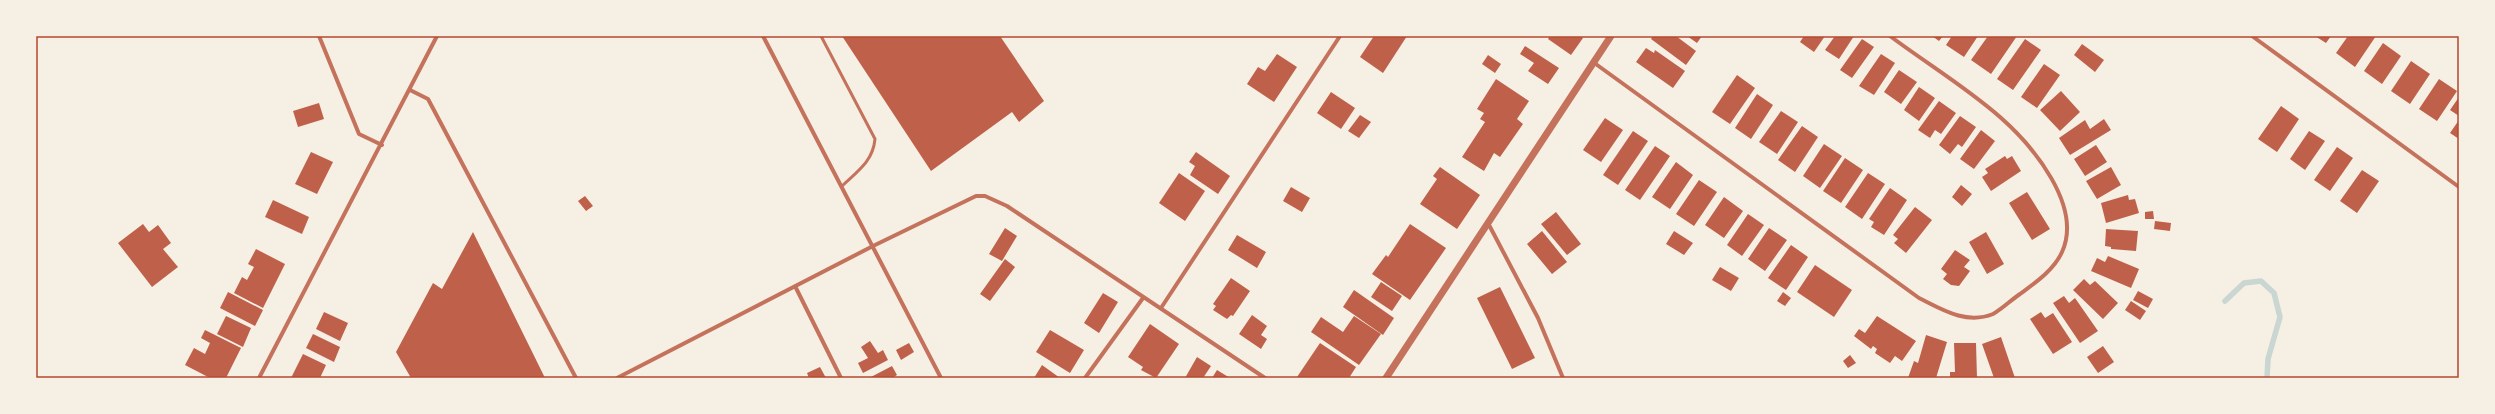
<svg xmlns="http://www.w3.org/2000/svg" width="2495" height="414" viewBox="0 0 2495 414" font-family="'Source Serif 4',serif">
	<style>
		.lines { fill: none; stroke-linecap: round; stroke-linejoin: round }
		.stream { stroke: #c9d6d2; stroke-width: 5.5 }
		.building { fill: #bf614a }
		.service { stroke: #c5725c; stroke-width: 3 }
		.minor { stroke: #c5725c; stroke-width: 4 }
		.tertiary { stroke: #c5725c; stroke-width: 7 }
		.neatline { fill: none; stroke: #b5482f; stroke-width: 1.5 }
	</style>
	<rect width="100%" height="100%" fill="#f6efe4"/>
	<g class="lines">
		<path class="stream" d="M2225,301L2244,283L2261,281L2274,293L2280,317L2268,359L2267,378"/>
	</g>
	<path class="building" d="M842,36H1000L1044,101L1019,122L1012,112L931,171Z
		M1374,36H1407L1383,73L1360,57Z
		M1550,36H1580L1583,38L1571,55L1548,39Z
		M1653,36H1676L1696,51L1686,65L1651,39Z
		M1687,36H1702L1697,43Z
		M1804,36H1825L1814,52L1800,42Z
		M1835,36H1854L1839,59L1825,50Z
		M1932,36H1943L1939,41Z
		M1952,36H1978L1964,57L1946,45Z
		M1988,36H2017L1991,74L1971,60Z
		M2315,36H2331L2326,43Z
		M2348,36H2376L2355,67L2336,53Z
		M1862,39L1874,47L1852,78L1840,70Z
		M2025,39L2041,50L2013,90L1997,79Z
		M2383,43L2401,56L2382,84L2364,71Z
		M2082,44L2104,60L2095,72L2074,55Z
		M1525,46L1559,68L1548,84L1528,71L1534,63L1520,54Z
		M1646,48L1654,53L1655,50L1685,71L1673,88L1636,62Z
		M1277,54L1297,67L1274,102L1247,84L1258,67L1265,71Z
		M1881,54L1895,63L1874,95L1859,86Z
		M1488,55L1501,64L1495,73L1482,64Z
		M2411,61L2430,74L2410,104L2391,91Z
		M2044,64L2060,75L2037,108L2021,97Z
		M1899,70L1917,82L1901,104L1884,92Z
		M1737,75L1755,88L1730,124L1712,112Z
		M1496,79L1529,101L1517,119L1523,124L1500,157L1494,153L1484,171L1462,157L1485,122L1480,119L1484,113L1477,109Z
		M2439,79L2457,91L2437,121L2419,109Z
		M1919,87L1935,98L1919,121L1904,110Z
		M2061,91L2080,112L2060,131L2040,110Z
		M1331,92L1355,108L1341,129L1317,113Z
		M1757,94L1773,105L1751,139L1735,128Z
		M2459,97V116L2450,110Z
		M1939,101L1956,113L1941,134L1935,130L1930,138L1918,130Z
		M319,103L324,119L298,127L293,111Z
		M2281,106L2299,119L2277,152L2258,139Z
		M1781,111L1798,122L1777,154L1759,142Z
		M1360,115L1371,122L1359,138L1348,131Z
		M1960,116L1976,127L1962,147L1958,144L1950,154L1939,145Z
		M1605,118L1623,130L1601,162L1583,150Z
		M2104,119L2111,130L2070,155L2059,138L2085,120L2090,129Z
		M2459,120V139L2450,133Z
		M1802,126L1818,137L1795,172L1778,160Z
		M1981,130L1995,141L1974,169L1960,159Z
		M1633,131L1648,141L1618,185L1603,175Z
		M2309,131L2325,141L2305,170L2290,159Z
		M1824,144L1842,156L1820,188L1803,176Z
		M2096,145L2107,162L2085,176L2074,159Z
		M1655,146L1670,156L1640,200L1625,190Z
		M2337,147L2353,158L2330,191L2314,180Z
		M311,152L333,162L317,194L295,184Z
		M1196,152L1230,176L1218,194L1190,175L1195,166L1189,162Z
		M2005,156L2007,159L2012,156L2021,171L1991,191L1982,177L1988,173L1985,169Z
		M1845,158L1863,170L1841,203L1823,191Z
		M1676,162L1693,175L1670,209L1652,197Z
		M1440,167L1480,195L1457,229L1420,204L1437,179L1433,176Z
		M2111,167L2121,185L2097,199L2086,181Z
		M2362,170L2379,181L2357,213L2340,201Z
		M1179,173L1205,191L1185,221L1159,203Z
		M1868,173L1885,184L1862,219L1845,207Z
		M1699,180L1717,192L1694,226L1676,214Z
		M1961,185L1972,194L1962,206L1952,197Z
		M1291,187L1310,198L1302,212L1283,201Z
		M1890,188L1907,200L1884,235L1871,227L1874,222L1869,219Z
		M2027,192L2050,229L2032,240L2009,203Z
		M2128,195L2129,200L2135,199L2139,213L2106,223L2101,203Z
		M585,196L593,206L586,211L578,201Z
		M1724,197L1743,211L1724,238L1705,225Z
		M273,200L309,217L302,234L265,217Z
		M1915,207L1932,220L1906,253L1894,243L1898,239L1893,235Z
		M2153,211L2154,219H2145V212Z
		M1556,212L1581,244L1567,255L1541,224Z
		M1748,214L1764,225L1742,256L1727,245Z
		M2155,221L2171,223L2170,231L2154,229Z
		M143,224L149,232L158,225L171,243L163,249L178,267L152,287L118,243Z
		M1410,224L1446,248L1410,300L1372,274L1386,255L1388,257Z
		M1005,228L1017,236L1002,261L989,254Z
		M1769,228L1787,240L1765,271L1748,259Z
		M2106,229L2138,231L2136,251L2111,249V247L2105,246Z
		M1542,231L1567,262L1552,274L1527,244Z
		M1674,231L1693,243L1684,255L1666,244Z
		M473,232L545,378H411L396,352L433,283L442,289Z
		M1986,232L2004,264L1987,274L1969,242Z
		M1237,235L1266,252L1257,268L1228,250Z
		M1791,245L1808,257L1786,290L1768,278Z
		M256,249L285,264L263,308L234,293L242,277L247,280L254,267L248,264Z
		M1955,250L1970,260L1964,267L1970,271L1959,286L1951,285L1943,279L1947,274L1941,269Z
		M2108,256L2139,269L2131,288L2091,271L2097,258L2105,262Z
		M1005,259L1015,267L990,301L980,294Z
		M1815,265L1852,290L1834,317L1797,292Z
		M1720,267L1739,278L1731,291L1712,280Z
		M1231,278L1250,291L1233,316L1231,315L1227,319L1213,310L1216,306L1213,304Z
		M2084,279L2090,285L2095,281L2118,303L2103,319L2073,290Z
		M1381,282L1402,296L1392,311L1371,297Z
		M1500,287L1535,358L1512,369L1477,298Z
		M1354,290L1394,318L1383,335L1343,307Z
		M2138,291L2153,299L2148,308L2133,300Z
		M228,292L263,310L255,326L220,308Z
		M1783,292L1791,298L1785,306L1777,301Z
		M1103,293L1118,302L1099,333L1084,323Z
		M2064,296L2069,303L2075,298L2098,331L2080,343L2053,303Z
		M2131,301L2146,311L2140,320L2125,310Z
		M324,312L348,323L340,341L316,329Z
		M2041,312L2045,318L2053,313L2072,342L2053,354L2030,319Z
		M1252,315L1267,326L1261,335L1267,339L1261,349L1239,334Z
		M226,316L251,328L243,347L217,334Z
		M1354,316L1381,334L1359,365L1311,332L1321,317L1343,332Z
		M1877,316L1916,341L1902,361L1895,356L1890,363L1875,353L1877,349L1873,346L1871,349L1854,336L1859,329L1865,333Z
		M1150,324L1179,344L1156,378L1141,370L1143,367L1128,357Z
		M205,330L241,348L226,378H210L185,365L194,348L205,354L210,343L201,338Z
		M1050,330L1084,350L1070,373L1036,352Z
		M313,334L340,347L334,362L306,348Z
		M1926,335L1947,342L1936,378H1908L1914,361L1918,363Z
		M2001,337L2015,378H1994L1982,344Z
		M870,341L878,353L883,350L888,360L863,373L858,363L868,358L861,347Z
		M909,343L914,352L901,360L896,350Z
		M1320,343L1356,367L1349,378L1297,377Z
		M1954,343H1976L1977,378H1950V372H1955Z
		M2103,346L2114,362L2098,373L2087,357Z
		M303,354L326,365L320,378H291Z
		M1850,355L1856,363L1848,368L1843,361Z
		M1197,357L1211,366L1203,378H1185Z
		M1042,365L1060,378H1034Z
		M892,366L897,375L892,378H869Z
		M820,367L826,378H809L807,373Z
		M1217,370L1230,378H1212Z"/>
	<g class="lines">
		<path class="service" d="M821,36L875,139C873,161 858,171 842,186"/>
		<path class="minor" d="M319,36L359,134L382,145
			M763,36L941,378
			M2252,36L2459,187
			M1593,62L1919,298C1941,309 1966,325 1993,314C2002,309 2011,300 2020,294C2035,283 2054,270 2062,252C2083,206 2033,146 2000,117C1966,87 1926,63 1890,36
			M410,90L428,99L576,378
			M1488,223L1538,318L1563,378
			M795,286L841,378
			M1161,308L1340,36
			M259,378L437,36
			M617,378L873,246L976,196H985L1007,206L1265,378
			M1085,378L1143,298"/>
		<path class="tertiary" d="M1386,378L1611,36"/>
	</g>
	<rect width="2495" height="414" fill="none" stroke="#f6efe4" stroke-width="74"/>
	<rect x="37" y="37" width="2421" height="340" class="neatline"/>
</svg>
